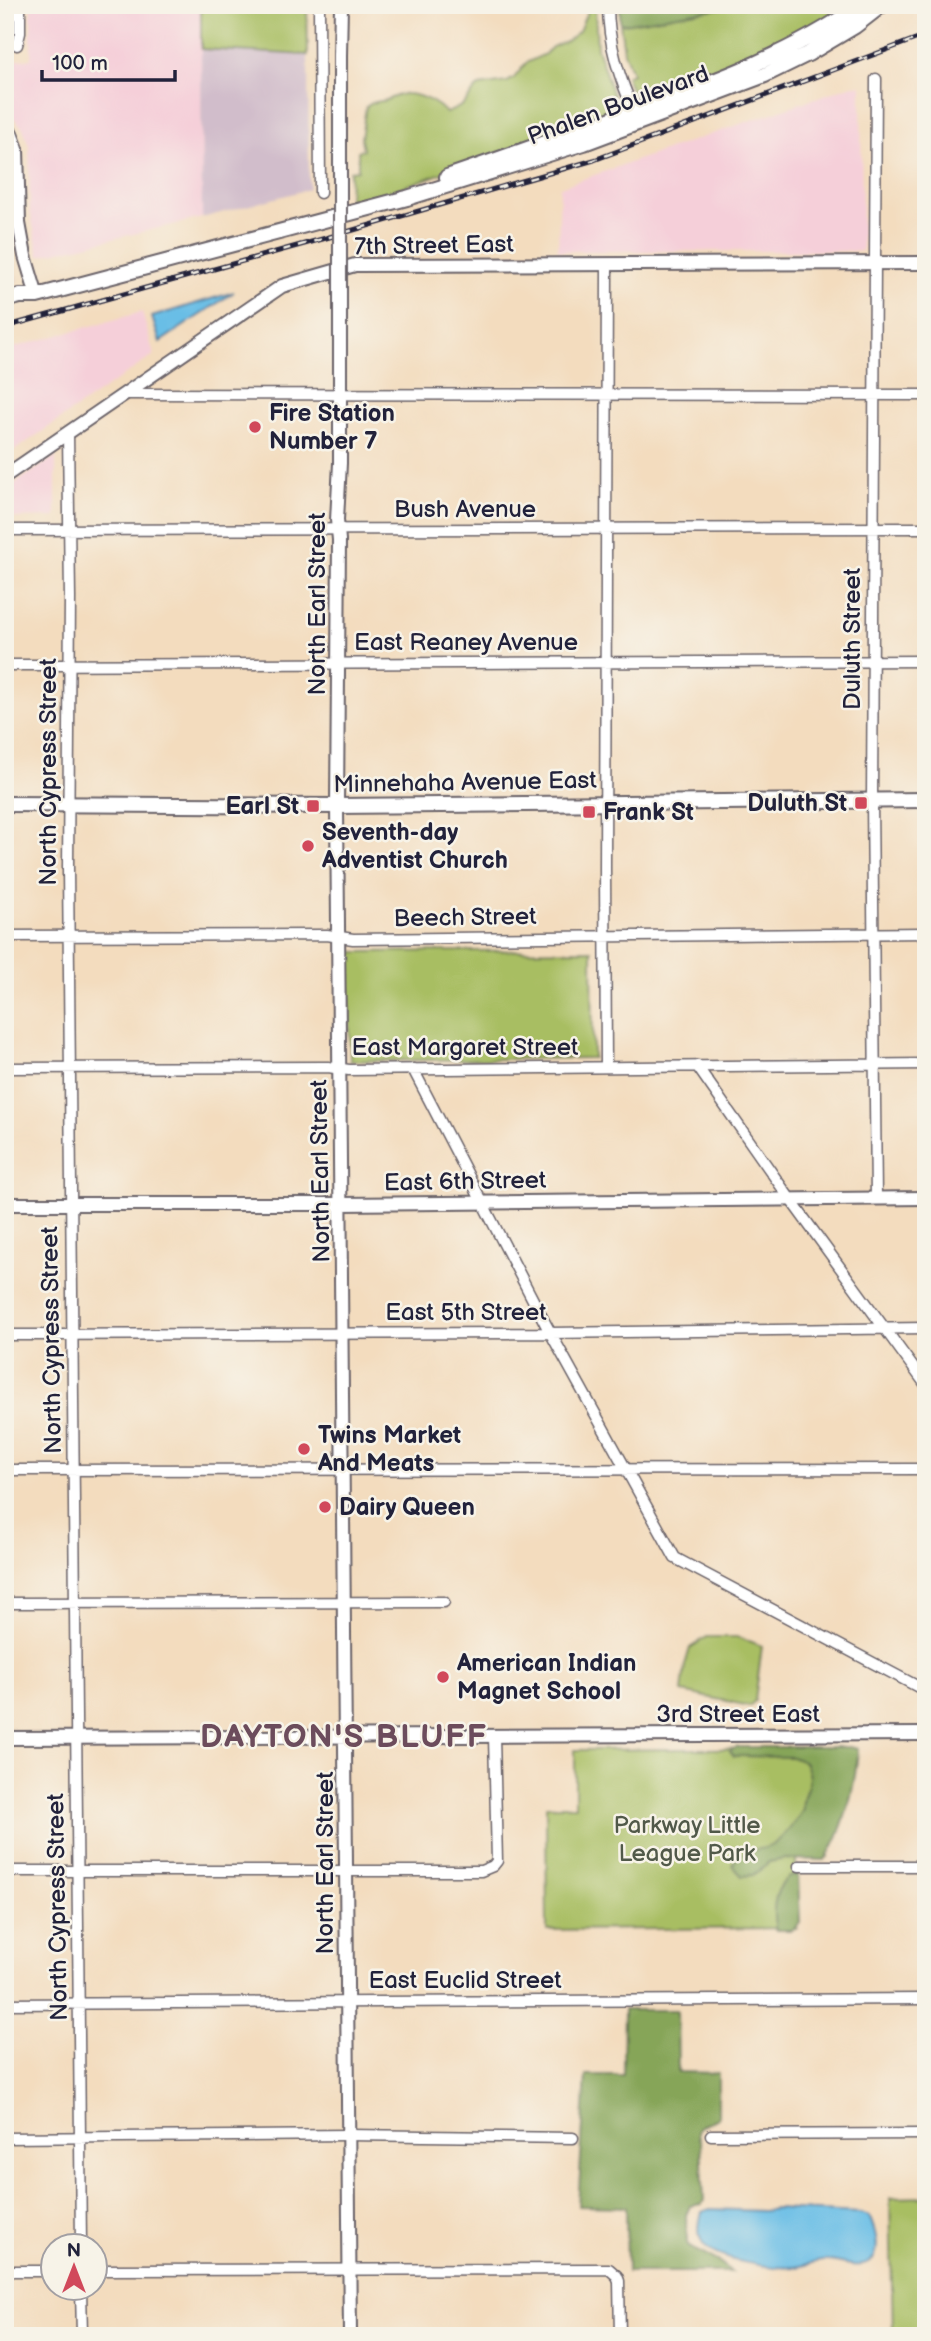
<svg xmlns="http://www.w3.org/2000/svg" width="931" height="2341" viewBox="0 0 931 2341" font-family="'Balsamiq Sans',sans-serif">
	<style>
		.built { fill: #f5cfd9 }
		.industrial { fill: #d1bdcb }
		.green { fill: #a8be62; stroke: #65704e; stroke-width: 2 }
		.forest { fill: #86a558; stroke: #54644a; stroke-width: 2 }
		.water { fill: #69bee6; stroke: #467090; stroke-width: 2 }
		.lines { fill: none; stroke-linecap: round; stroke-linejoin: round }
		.minor-casing { stroke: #6b6369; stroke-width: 13 }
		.tertiary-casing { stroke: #6b6369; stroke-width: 16 }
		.secondary-casing { stroke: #6b6369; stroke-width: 18 }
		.minor { stroke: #fff; stroke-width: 10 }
		.tertiary { stroke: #fff; stroke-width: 12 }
		.secondary { stroke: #fff; stroke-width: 14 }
		.rail-casing { stroke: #22223b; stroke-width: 5 }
		.rail { stroke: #f7f3e8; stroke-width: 2.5; stroke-dasharray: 8; stroke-linecap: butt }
		.tertiary-bridge-casing { stroke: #6b6369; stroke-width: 16; stroke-linecap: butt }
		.tertiary-bridge { stroke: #fff; stroke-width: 12 }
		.poi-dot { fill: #d1495b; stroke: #f7f3e8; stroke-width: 2.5 }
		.labels { text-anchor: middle; stroke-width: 5; stroke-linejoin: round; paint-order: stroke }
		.street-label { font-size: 24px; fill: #22223b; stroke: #f7f3e8 }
		.poi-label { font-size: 24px; font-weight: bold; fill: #22223b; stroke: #f7f3e8; text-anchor: start }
		.park-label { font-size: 24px; fill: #515949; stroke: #f7f3e8 }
		.district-label { font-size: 32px; font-weight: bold; letter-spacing: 2px; fill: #6c4c5c; stroke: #f7f3e8 }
	</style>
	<rect width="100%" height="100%" fill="#f7f3e8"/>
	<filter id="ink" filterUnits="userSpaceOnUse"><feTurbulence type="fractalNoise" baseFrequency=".0143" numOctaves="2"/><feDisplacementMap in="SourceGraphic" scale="14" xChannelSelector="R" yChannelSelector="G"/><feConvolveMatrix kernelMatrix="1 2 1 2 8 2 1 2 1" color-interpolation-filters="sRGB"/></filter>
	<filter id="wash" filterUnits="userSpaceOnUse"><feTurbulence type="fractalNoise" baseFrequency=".00686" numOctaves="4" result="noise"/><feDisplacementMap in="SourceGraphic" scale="28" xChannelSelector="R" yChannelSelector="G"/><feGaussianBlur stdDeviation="1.57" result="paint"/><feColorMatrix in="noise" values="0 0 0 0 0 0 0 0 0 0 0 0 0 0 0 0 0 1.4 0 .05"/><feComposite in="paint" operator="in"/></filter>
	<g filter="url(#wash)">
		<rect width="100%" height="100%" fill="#f3dcbe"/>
		<path class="built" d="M31,5H201L202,218L39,256L30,210L29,146L23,128L8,112L9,60L31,59Z
			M853,85H861L862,251H558L560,187Z
			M142,312L154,355L5,457V350Z
			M56,456V517L5,518V490Z"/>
		<path class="industrial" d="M201,49L308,55L309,189L202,218Z
			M5,236L17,281L5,284Z"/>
		<path class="green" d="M201,5H307L308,55L201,49Z
			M590,5H595L597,48L617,107L615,111L381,195L349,204L350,171L358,170V151L363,150L361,138L366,107C372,102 375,102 382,101C390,100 397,94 405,94C419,94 437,102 446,113C469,104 464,102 479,86L507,82L514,78L526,63L545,54L552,47L568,40L579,31Z
			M738,5H850L766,54L646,100C632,99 630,87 626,76L632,73L624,52L620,23Z
			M592,950L593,1058L350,1061L349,952Z
			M707,1637H737L762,1646L755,1701L749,1706L682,1692L685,1665L690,1648Z
			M828,1748V1857L796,1858L797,1928L547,1930L546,1806H575V1750Z
			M926,2197V2336H893L890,2198Z"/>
		<path class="forest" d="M620,5H738L624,24L620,23Z
			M737,1747H850L858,1749C855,1789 846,1826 825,1860L785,1859L769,1862L754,1875L742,1876L732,1865C745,1843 756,1854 772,1845C784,1838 795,1822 803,1810C800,1788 817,1788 804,1762L792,1757L734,1756L730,1751Z
			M798,1874L800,1923L792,1930H776C771,1909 774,1880 798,1874Z
			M624,2010H677L678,2072L718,2073V2118C705,2125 692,2123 701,2143L704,2200L702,2204L690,2206L686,2215L687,2243L689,2247L721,2263L731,2272H627L626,2207L578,2206L586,2075H623Z"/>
		<path class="water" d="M234,292L160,342L152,317Z
			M710,2209L763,2211L775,2209L861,2213L869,2216C874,2227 883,2252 870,2262C857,2271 836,2259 822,2261C813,2262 804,2266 795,2267C775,2269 714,2261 703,2244C697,2235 699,2221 702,2212Z"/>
	</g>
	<g filter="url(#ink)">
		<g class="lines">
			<defs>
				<path id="minor" d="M319,5L320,193
					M608,5C608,45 620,80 636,116
					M17,45L20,33V5
					M876,79L872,801L876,1198
					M125,394L926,395
					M68,432L70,598L68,868L81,2246
					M5,530L926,528
					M5,665L926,661
					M5,936L327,935L353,939L926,933
					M697,1066L790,1199L926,1385
					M606,1067L605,868L607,265
					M5,1068L328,1067L349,1070L926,1064
					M413,1069L545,1323L675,1558L926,1691
					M5,1335L551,1333L926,1328
					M5,1470L926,1469
					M5,1603L444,1602
					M799,1866H926
					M5,1871H481L493,1866L497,1861L494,1736
					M5,2004L926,1999
					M711,2135L926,2134
					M5,2138L348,2135L573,2138
					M94,2270L609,2269L617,2276L619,2281L620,2336
					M5,2271H52
					M81,2288L82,2336"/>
				<path id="tertiary" d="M340,56L341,5
					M5,129L11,133L17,149L19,223L25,256L37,296
					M340,337V463L337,520L339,540L337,806L350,2336
					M5,476L282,286L355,265L926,263
					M5,1204H341L926,1198
					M5,1738L926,1734"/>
				<path id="secondary" d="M447,177C509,156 572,133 634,111C713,82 792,54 861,5
					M5,300L20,296H37L407,198L584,143L765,75L808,54L855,26L882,5
					M5,804L337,806L926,800"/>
			</defs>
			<use href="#minor" class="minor-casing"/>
			<use href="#tertiary" class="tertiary-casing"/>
			<use href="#secondary" class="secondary-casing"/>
			<use href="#minor" class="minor"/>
			<use href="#tertiary" class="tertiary"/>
			<use href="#secondary" class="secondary"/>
			<defs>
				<path id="rail" d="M5,327L326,238L594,160L926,35"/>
			</defs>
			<use href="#rail" class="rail-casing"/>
			<use href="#rail" class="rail"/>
			<defs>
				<path id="tertiary-bridge" d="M340,337V56"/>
			</defs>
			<use href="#tertiary-bridge" class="tertiary-bridge-casing"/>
			<use href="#tertiary-bridge" class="tertiary-bridge"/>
		</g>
	</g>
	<g class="poi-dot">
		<circle cx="255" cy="427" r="7"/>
		<rect x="854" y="796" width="14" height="14" rx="3.5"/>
		<rect x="306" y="799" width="14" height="14" rx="3.5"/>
		<rect x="582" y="805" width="14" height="14" rx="3.5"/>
		<circle cx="308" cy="846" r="7"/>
		<circle cx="304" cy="1449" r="7"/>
		<circle cx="325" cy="1507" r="7"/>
		<circle cx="443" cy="1677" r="7"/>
	</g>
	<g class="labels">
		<g class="street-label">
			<text transform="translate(618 105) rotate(-20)" y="8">Phalen Boulevard</text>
			<text transform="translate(434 245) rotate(-1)" y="8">7th Street East</text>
			<text x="465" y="517">Bush Avenue</text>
			<text transform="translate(317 604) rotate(-90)" y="8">North Earl Street</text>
			<text transform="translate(852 639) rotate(-90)" y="8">Duluth Street</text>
			<text x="466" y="650">East Reaney Avenue</text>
			<text transform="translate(48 772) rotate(-90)" y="8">North Cypress Street</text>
			<text transform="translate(465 782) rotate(-1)" y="8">Minnehaha Avenue East</text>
			<text transform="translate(465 917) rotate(-1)" y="8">Beech Street</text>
			<text x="465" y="1055">East Margaret Street</text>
			<text transform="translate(320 1171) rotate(-91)" y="8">North Earl Street</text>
			<text transform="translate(465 1181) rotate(-1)" y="8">East 6th Street</text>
			<text x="466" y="1320">East 5th Street</text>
			<text transform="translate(51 1340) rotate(-91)" y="8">North Cypress Street</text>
			<text x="738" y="1722">3rd Street East</text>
			<text transform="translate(325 1863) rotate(-90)" y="8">North Earl Street</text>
			<text transform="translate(57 1907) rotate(-91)" y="8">North Cypress Street</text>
			<text x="465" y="1988">East Euclid Street</text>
		</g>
		<g class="poi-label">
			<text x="269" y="421">Fire Station<tspan x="269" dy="28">Number 7</tspan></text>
			<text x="847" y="811" text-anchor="end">Duluth St</text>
			<text x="299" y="814" text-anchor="end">Earl St</text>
			<text x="603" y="820">Frank St</text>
			<text x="322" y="840">Seventh-day<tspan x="322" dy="28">Adventist Church</tspan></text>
			<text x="318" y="1443">Twins Market<tspan x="318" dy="28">And Meats</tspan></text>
			<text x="339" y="1515">Dairy Queen</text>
			<text x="457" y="1671">American Indian<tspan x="457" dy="28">Magnet School</tspan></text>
		</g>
		<g class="park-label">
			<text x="687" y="1833">Parkway Little<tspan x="687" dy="28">League Park</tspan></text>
		</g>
		<g class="district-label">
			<text x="344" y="1747">DAYTON'S BLUFF</text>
		</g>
	</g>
	<rect width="931" height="2341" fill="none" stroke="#f7f3e8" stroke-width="28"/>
	<g transform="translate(74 2267)"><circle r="33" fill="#f7f3e8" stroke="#a29fa3" stroke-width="2"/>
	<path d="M0-5L12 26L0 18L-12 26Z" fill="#d1495b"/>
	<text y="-10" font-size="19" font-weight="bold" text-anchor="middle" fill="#22223b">N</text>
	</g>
	<path d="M42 70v10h133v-10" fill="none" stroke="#22223b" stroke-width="3.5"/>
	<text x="52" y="70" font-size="21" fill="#22223b" stroke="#f7f3e8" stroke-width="5" paint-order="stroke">100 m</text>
</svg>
